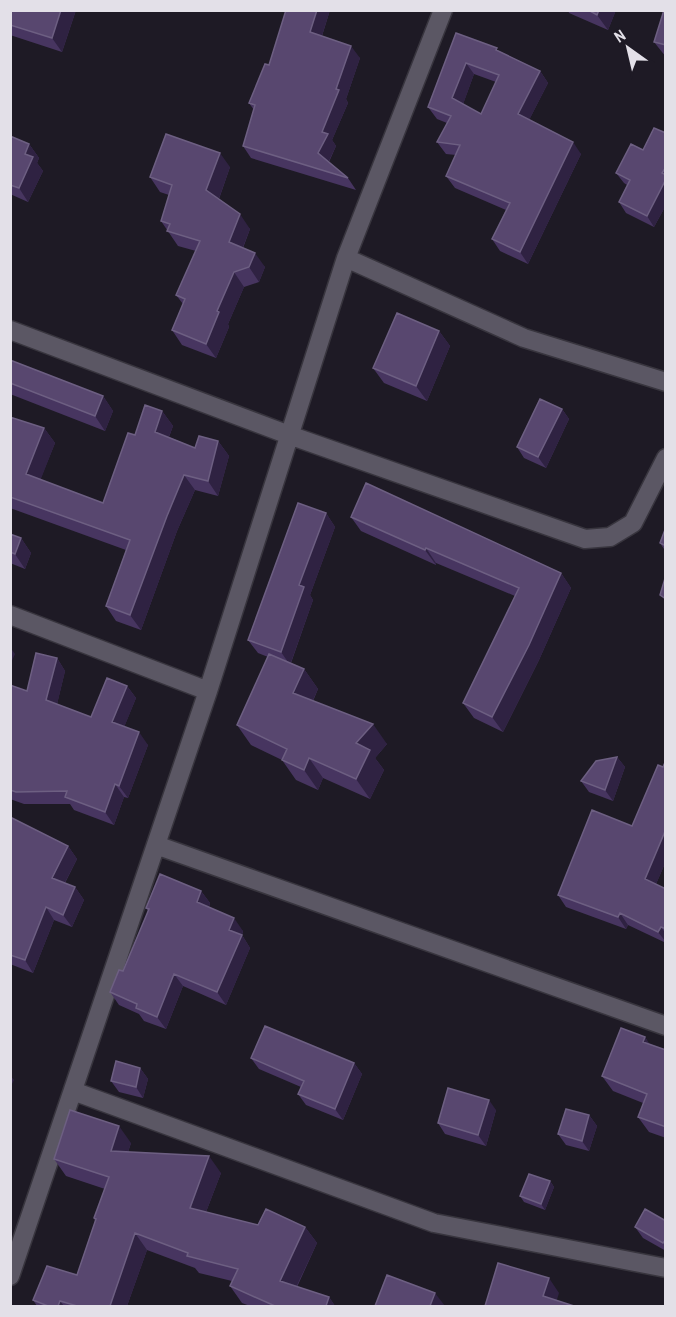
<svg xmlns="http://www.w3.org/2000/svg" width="676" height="1317" viewBox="0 0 676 1317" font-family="'Archivo Narrow',sans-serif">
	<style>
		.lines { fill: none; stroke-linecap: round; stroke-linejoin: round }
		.street-casing { stroke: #38353e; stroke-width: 21 }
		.street { stroke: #5b5764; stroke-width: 18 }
		.wall { fill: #473560; fill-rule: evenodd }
		.shaded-wall { fill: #2f2242 }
		.building { fill: #58476f; stroke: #6d5f82; stroke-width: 1.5; fill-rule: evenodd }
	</style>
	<rect width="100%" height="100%" fill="#1e1a25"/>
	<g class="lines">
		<defs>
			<path id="street" d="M443,10L346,258L524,338L666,382
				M10,330L289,435L585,539L610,537L633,523L666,458
				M10,615L208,691
				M156,845L666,1026
				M73,1091L434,1223L666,1268
				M10,1276L208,691L346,258"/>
		</defs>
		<use href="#street" class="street-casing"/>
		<use href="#street" class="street"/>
	</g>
	<path class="wall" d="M10,10H76L62,52L10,35Z
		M286,10H330L322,36L360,58L346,99L348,103L332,140L336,146L329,162L348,178L356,190L251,158L243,146L254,110L249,103L269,65Z
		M568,10H616L608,30L569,13Z
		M666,10V57L654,42Z
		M456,33L499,51L540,71L548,83L529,120L581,154L528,264L500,251L492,239L506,210L455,188L446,176L456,155L446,154L437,142L447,123L437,119L428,107ZM474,74L496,82L481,114L463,104Z
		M666,133V205L654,227L626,213L619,202L627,185L624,183L616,173L643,150Z
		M10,136L29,144L39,158L37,163L43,171L28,202L10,194Z
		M230,167L219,199L250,229L243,248L265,267L259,282L244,287L228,324L229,327L216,358L182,345L172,330L183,304L176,295L196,251L178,246L161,221L169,195L160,192L150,177Z
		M439,331L450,346L427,401L384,383L373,368Z
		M10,360L103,396L113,411L105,431L10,394Z
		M562,409L569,419L546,468L524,458L517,447Z
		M162,411L173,426L169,437L195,448L218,441L229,456L218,496L195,490L177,531L141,630L116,621L106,606L126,550L10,508V417L44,428L55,443L40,480L103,503L135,435Z
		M326,513L335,527L310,595L313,600L291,663L304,669L318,689L313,701L387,744L375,758L384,770L370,799L323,778L318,790L296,780L282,760L251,745L237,725L268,657L258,653L248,640Z
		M351,517L561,573L571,588L539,660L503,732L474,718L463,703L515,596L436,563V565L361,531Z
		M666,527V552L660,543Z
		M10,534L21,538L31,553L25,569L10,563Z
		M57,658L65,671L57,704L91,717L127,686L136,698L124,727L148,745L128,798L124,797L114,825L74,810L70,804H24L10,799V685L27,691Z
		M617,757L625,767L613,801L589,792L581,781Z
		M666,760V861L656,884L666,889V943L628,925L626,929L566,907L558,895L632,826Z
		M10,817L68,846L77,859L65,883L75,887L84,900L72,927L54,920L33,973L10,964Z
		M201,891L210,903L209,907L243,931L242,935L250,948L226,1005L183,986L166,1029L144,1021L139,1014L119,1005L110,992L123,971L148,911L146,908Z
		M645,1037L649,1044L666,1050V1138L649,1132L638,1117L643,1103L613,1091L602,1076Z
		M251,1058L354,1063L362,1074L343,1120L306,1105L298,1094L301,1087L259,1069Z
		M140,1068L148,1079L143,1098L119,1092L111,1081Z
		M496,1110L486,1146L445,1134L438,1123Z
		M589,1115L597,1126L589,1151L566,1145L558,1134Z
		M131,1143L128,1152L221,1173L206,1212L258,1225L305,1227L317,1243L297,1287L329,1297L335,1306H250L242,1303L230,1286L232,1281L199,1273L195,1268L147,1250L127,1306H37L33,1300L77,1275L95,1221L94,1218L105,1189L66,1176L54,1159Z
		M550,1181L554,1187L545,1210L524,1202L520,1196Z
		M666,1221V1251L643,1238L635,1227Z"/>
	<path class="shaded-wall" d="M61,10H76L62,52L52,38Z
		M317,10H330L319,45L310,32Z
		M599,10H616L608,30L597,15Z
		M351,46L360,58L346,99L348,103L332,140L336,146L327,165L318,153L322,132Z
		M466,63L474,74L461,110L452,98Z
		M540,71L548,83L526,126L518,114Z
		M573,142L581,154L528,264L520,252Z
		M29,144L39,158L37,163L43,171L28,202L19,188L25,154Z
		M220,153L230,167L217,204L206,190Z
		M666,179V205L654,227L647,216Z
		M240,214L250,229L239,257L229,242Z
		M255,253L265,267L259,282L249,267Z
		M234,272L244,287L228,324L229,327L216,358L206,344L217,311Z
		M439,331L450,346L427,401L416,386Z
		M103,396L113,411L105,431L95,416Z
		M562,409L569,419L546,468L538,457Z
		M162,411L173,426L165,447L155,432Z
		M44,428L55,443L37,489L26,474Z
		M218,441L229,456L218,496L208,481Z
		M184,475L195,490L177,531L141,630L130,615L167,516Z
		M326,513L335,527L310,595L313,600L290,665L281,652L299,585Z
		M21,538L31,553L25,569L15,554Z
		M426,548L436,563V565L425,550Z
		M561,573L571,588L539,660L503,732L492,717Z
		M10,647L15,654L10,665Z
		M57,658L65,671L55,713L46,700Z
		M304,669L318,689L307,713L293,693Z
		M127,686L136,698L121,735L112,722Z
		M373,724L387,744L375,758L384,770L370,799L356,779V743Z
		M139,732L148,745L128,798L119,786Z
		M617,757L625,767L613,801L605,790Z
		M309,758L323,778L318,790L304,770Z
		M115,784L124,797L114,825L105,812Z
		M666,829V861L653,891L645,879Z
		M68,846L77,859L61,890L52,878Z
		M75,887L84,900L72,927L63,915Z
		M201,891L210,903L206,914L197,902Z
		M46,907L54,920L33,973L25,960Z
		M620,913L628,925L626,929L618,917Z
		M234,918L243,931L238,943L229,930Z
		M661,927L666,934V942L658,932Z
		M242,935L250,948L226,1005L217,992Z
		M174,974L183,986L166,1029L157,1017Z
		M645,1037L655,1052L643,1042Z
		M354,1063L362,1074L343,1120L335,1109Z
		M140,1068L148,1079L143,1098L136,1087Z
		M10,1075L14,1080L10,1088Z
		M489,1100L496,1110L486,1146L478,1135Z
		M589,1115L597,1126L589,1151L582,1141Z
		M119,1126L131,1143L123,1167L111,1151Z
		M209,1156L221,1173L201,1225L190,1208Z
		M550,1181L554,1187L545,1210L541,1204Z
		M305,1227L317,1243L291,1298L280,1281Z
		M135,1233L147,1250L127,1306H110Z
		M549,1278L559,1293L555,1306L543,1296Z
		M435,1293L445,1306H430Z
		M329,1297L335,1306H326Z
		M60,1301L64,1306H58Z"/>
	<path class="building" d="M10,10H61L52,38L10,25Z
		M286,10H317L310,32L351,46L336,89L339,90L322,132L328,134L318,153L348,178L243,146L255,105L249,103L265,64L269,65Z
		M588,10H599L597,15Z
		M664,10H666V45L654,42Z
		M456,33L497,48L496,50L540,71L518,114L573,142L520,252L492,239L510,203L446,176L460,145L437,142L451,116L428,107ZM466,63L499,75L481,114L452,98Z
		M654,128L666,133V167L662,173L666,175V179L647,216L619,202L630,180L616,173L631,144L643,150Z
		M166,134L220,153L206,190L240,214L229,242L255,253L249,267L234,272L217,311L219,312L206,344L172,330L185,299L176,295L200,241L167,231L170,224L161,221L172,185L150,177Z
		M10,136L29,144L25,154L33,157L19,188L10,185Z
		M397,313L439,331L416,386L373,368Z
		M10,360L103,396L95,416L10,383Z
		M540,399L562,409L538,457L517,447Z
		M145,405L162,411L155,432L195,448L199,436L218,441L208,481L184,475L167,516L130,615L106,606L130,540L10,497V417L44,428L26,474L103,503L128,433L135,435Z
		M366,483L561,573L529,645L492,717L463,703L519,588L426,548L425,550L351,517Z
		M298,503L326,513L299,585L304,587L281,652L248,640Z
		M666,527V546L660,543Z
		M10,534L21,538L15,554L10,552Z
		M666,575V599L660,595Z
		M36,653L57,658L46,700L91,717L107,678L127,686L112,722L139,732L119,786L115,784L105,812L65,797L67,791L16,792L10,790V685L27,691Z
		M269,654L304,669L293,693L373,724L356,743L370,750L356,779L309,758L304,770L282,760L287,749L237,725Z
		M617,757L605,790L581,781L596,761Z
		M666,760V829L645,879L666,889V929L661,927L658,932L620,913L618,917L558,895L592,810L632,826L658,765L663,767Z
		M10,817L68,846L52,878L75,887L63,915L46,907L25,960L10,955Z
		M160,874L201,891L197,902L234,918L229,930L242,935L217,992L174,974L157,1017L136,1008L137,1004L110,992L119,970L123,971L149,909L146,908Z
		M265,1026L354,1063L335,1109L298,1094L304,1081L251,1058Z
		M621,1028L645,1037L643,1042L666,1050V1127L638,1117L647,1094L602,1076Z
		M116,1061L140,1068L136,1087L111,1081Z
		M448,1088L489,1100L478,1135L438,1123Z
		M566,1109L589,1115L582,1141L558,1134Z
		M70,1110L119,1126L111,1151L209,1156L190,1208L258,1225L266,1209L305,1227L280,1281L329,1297L326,1306H275L230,1286L238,1269L187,1256L188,1253L135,1233L110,1306H77L60,1301L58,1306H48L33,1300L47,1266L77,1275L96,1219L94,1218L109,1177L54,1159Z
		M529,1174L550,1181L541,1204L520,1196Z
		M645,1209L666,1221V1239L663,1243L635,1227Z
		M498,1263L549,1278L543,1296L574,1306H485Z
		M387,1275L435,1293L430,1306H375Z"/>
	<rect width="676" height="1317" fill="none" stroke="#e3e0e8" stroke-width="24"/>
	<g transform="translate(628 48) rotate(326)" stroke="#1e1a25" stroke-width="4.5" paint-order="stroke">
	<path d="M0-4.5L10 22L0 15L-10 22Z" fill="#e3e0e8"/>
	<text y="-9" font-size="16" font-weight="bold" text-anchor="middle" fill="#e3e0e8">N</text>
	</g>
</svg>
